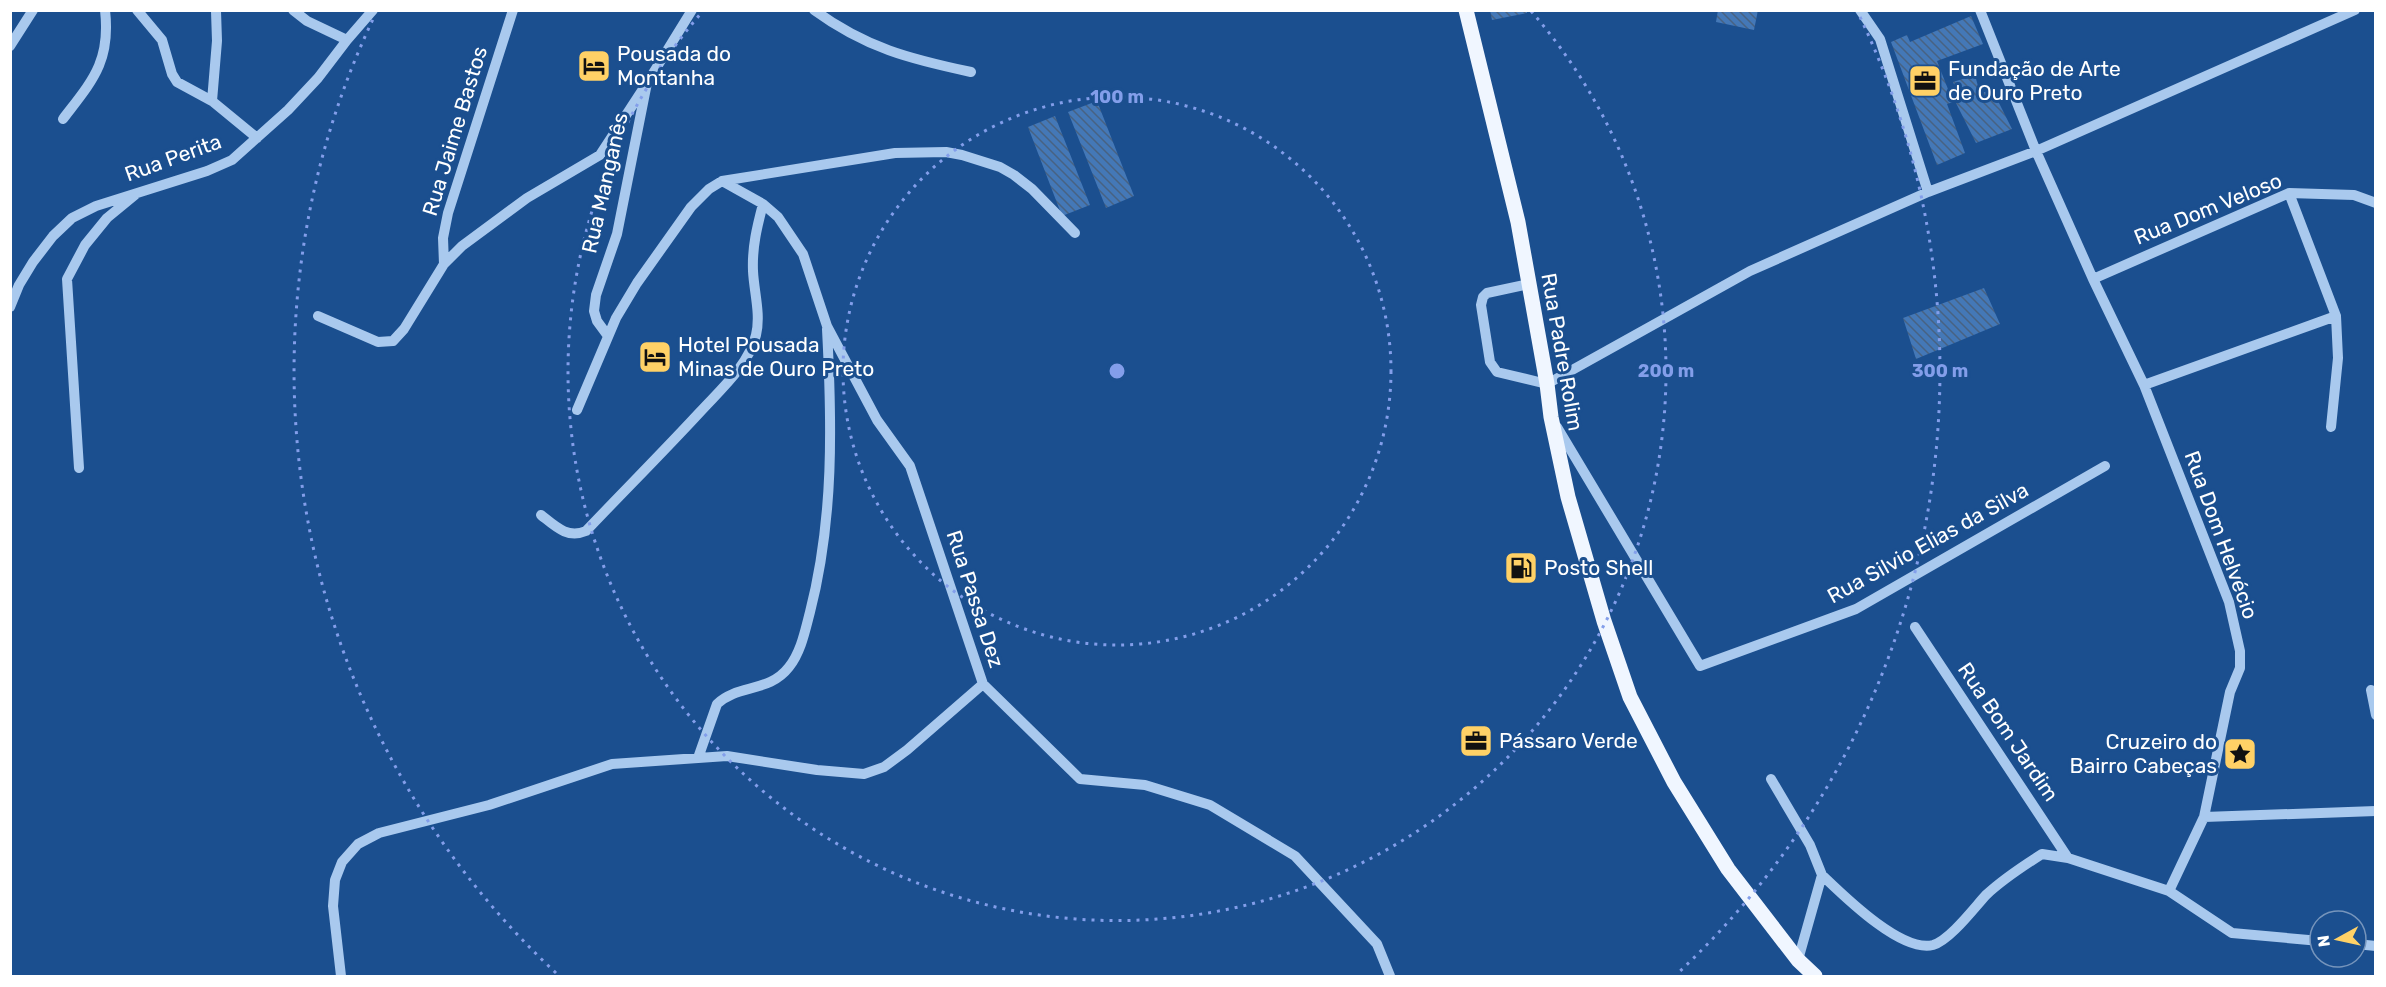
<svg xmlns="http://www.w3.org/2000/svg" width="2386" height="987" viewBox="0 0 2386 987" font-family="Rubik,sans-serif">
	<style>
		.building { fill: url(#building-back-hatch) }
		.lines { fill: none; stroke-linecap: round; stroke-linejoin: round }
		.minor { stroke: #a9c9ee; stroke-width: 10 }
		.major { stroke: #f0f6ff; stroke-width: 15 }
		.ring { fill: none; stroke: #839eea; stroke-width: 3; stroke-dasharray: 3 6 }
		.labels { text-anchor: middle; stroke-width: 6; stroke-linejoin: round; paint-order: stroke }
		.poi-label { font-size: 21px; fill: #fff; stroke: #1b4f8f; text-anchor: start }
		.street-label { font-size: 21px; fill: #fff; stroke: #1b4f8f }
		.centre { fill: #839eea; stroke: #1b4f8f; stroke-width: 3 }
		.ring-label { font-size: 18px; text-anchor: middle; font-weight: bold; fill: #839eea; stroke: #1b4f8f; stroke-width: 6; stroke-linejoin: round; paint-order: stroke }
	</style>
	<defs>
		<pattern id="building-back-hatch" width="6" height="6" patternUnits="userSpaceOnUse" patternTransform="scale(1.5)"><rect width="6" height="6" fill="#4478b7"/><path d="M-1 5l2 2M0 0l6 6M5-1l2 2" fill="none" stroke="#486282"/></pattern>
	</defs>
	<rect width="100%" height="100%" fill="#1b4f8f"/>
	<path class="building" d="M1490,10H1527V13L1492,20Z
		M1718,10H1758L1754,30L1716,22Z
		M1971,16L1983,44L1937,61L1953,102L1947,104L1965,153L1937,165L1891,42L1907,35L1910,42Z
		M1975,75L1980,94L1992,89L2012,129L1976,143L1956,103L1961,101L1953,82Z
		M1097,101L1134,196L1106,208L1068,112Z
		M1055,116L1090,205L1062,216L1028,127Z
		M1984,288L2000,324L1916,359L1903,318Z"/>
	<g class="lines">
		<path class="minor" d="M137,10L162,40L172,74L177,82L212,101L257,138
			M293,10L307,21L347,40
			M814,10C866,48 910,59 971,72
			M1860,10L1880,39L1928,192
			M1980,10L2036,151L2093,279L2144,385L2229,602L2240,651V668L2230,692L2204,817L2169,891L2232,933L2320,941
			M10,46L33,10
			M212,101L217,41L216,11
			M63,119C92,81 111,62 105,10
			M722,181L763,204L778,217L803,254L827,326L877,420L910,466L983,684L1080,779L1145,785L1210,805L1295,856L1377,944L1390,976
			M2289,193L2336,316L2338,358L2331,427
			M444,264L443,238L448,213L513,10
			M2093,279L2289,193L2354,195L2376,203
			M1529,284L1487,293L1483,297L1481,305L1490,362L1497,372L1547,384L1750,271L1928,192L2036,151L2355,10
			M10,307L19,285L33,262L53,236L72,218L96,206L207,171L232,160L288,110L318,78L347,40L373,10
			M318,316L378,342L393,341L404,329L444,264L462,246L527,198L600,155L647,83
			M608,336L597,321L594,311L596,295L617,234L647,83L692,10
			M2144,385L2336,316
			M577,410L616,318L637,283L691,207L709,189L722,181L895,153L946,152L962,155L1000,167L1014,175L1032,189L1075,233
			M1557,427L1700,666L1856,609L2105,466
			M79,468L67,279L85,245L107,218L135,195
			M541,515C555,526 567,539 586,531C624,491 663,452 700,412C720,390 749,365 756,335C761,314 754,292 753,271C752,247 757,227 763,204
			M1915,627L2068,858
			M2371,690L2376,715
			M698,758L717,704C738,684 769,693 789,667C801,652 805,631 810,612C834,519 832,424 827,329
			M1771,779L1810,845L1822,875L1798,960
			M2204,817L2376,811
			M1822,875C1843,895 1901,953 1933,945C1950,940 1974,908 1986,895C2003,879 2023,866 2042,854L2068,858L2169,891
			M2356,944L2376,946
			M341,976L333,906L335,880L342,862L358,844L379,833L489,805L612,764L727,756L817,770L864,774L884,767L907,750L983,684"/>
		<path class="major" d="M1466,10L1518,222L1547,384L1551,417L1568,497L1604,621L1630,697L1674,782L1728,869L1798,960L1815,976"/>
	</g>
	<g class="ring">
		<circle cx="1117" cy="371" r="274"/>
		<path d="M1531 11A549 549 0 1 1 703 11"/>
		<path d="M556 973A823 823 0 0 1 374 17M1860 17A823 823 0 0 1 1678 973"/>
	</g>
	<defs>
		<symbol id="hotel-square" viewBox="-11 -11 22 22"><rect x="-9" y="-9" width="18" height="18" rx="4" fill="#ffd166" stroke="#1b4f8f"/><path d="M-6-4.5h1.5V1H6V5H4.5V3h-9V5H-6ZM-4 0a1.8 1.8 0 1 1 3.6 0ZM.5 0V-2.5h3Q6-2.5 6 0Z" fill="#111"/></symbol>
		<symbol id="office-square" viewBox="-11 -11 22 22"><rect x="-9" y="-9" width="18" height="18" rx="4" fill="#ffd166" stroke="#1b4f8f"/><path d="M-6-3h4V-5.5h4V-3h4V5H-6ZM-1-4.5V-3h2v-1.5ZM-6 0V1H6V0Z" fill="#111"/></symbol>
		<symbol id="fuel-square" viewBox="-11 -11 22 22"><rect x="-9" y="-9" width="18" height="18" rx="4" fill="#ffd166" stroke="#1b4f8f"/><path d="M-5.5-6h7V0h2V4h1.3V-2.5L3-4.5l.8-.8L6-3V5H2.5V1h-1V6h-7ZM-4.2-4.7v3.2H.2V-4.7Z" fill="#111"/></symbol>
		<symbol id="sight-square" viewBox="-11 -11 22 22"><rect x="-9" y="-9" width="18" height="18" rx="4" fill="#ffd166" stroke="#1b4f8f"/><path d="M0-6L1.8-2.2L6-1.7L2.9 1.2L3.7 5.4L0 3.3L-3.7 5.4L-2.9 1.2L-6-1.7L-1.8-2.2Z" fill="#111"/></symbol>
	</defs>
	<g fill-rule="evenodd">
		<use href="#hotel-square" x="575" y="47" width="38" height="38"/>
		<use href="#office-square" x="1906" y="62" width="38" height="38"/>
		<use href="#hotel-square" x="636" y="338" width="38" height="38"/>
		<use href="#fuel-square" x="1502" y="549" width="38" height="38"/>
		<use href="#office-square" x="1457" y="722" width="38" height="38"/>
		<use href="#sight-square" x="2221" y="735" width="38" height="38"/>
	</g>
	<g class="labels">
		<g class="poi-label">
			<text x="617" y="61">Pousada do<tspan x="617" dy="24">Montanha</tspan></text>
			<text x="1948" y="76">Fundação de Arte<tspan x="1948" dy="24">de Ouro Preto</tspan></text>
			<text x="678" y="352">Hotel Pousada<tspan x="678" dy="24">Minas de Ouro Preto</tspan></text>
			<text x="1544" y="575">Posto Shell</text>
			<text x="1499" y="748">Pássaro Verde</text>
			<text x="2217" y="749" text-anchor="end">Cruzeiro do<tspan x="2217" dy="24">Bairro Cabeças</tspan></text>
		</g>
		<g class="street-label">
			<text transform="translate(455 131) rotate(-73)" y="7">Rua Jaime Bastos</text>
			<text transform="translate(173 158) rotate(-20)" y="7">Rua Perita</text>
			<text transform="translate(605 183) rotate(-77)" y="7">Rua Manganês</text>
			<text transform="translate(2208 209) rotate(-22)" y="7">Rua Dom Veloso</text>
			<text transform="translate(1562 352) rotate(80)" y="7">Rua Padre Rolim</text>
			<text transform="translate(2221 535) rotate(70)" y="7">Rua Dom Helvécio</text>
			<text transform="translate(1928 543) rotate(-29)" y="7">Rua Silvio Elias da Silva</text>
			<text transform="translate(975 599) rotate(72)" y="7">Rua Passa Dez</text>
			<text transform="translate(2008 732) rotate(56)" y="7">Rua Bom Jardim</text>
		</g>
	</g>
	<circle cx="1117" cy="371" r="9" class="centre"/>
	<g class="ring-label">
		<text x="1117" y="103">100 m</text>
		<text x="1666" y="377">200 m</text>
		<text x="1940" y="377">300 m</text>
	</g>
	<rect width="2386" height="987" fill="none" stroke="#ffffff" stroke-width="24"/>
	<g transform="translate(2338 939) rotate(262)"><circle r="28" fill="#1b4f8f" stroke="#7695bc" stroke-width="1.5"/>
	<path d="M0-4.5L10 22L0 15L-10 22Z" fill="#ffd166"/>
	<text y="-9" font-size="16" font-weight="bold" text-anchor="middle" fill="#ffffff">N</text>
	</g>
</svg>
